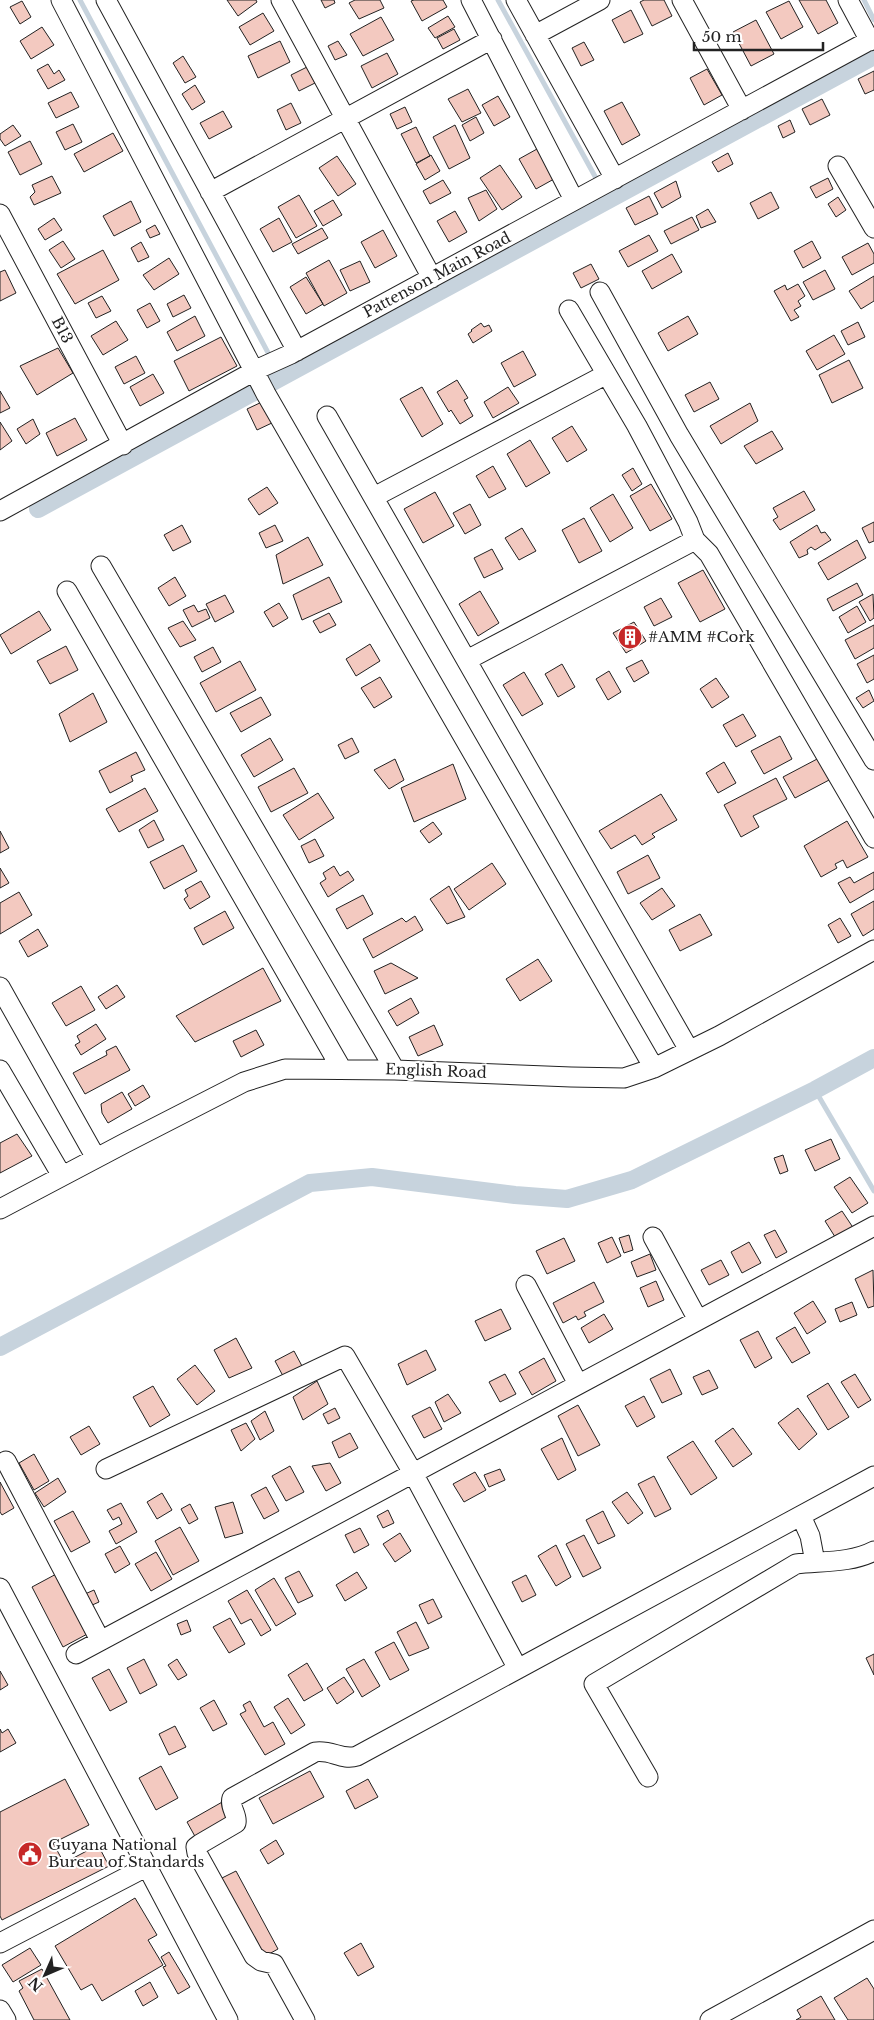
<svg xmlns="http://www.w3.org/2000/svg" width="874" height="2020" viewBox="0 0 874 2020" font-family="'Libre Baskerville',serif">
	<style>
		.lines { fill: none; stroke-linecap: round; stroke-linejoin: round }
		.stream { stroke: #c7d3dd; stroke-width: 5 }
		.canal { stroke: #c7d3dd; stroke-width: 18 }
		.building { fill: #f3c9c0; stroke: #222 }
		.minor-casing { stroke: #222; stroke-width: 21 }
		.minor { stroke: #fff; stroke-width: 19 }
		.labels { text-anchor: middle; stroke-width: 4; stroke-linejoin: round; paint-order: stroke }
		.street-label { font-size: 15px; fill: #222; stroke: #fff }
		.poi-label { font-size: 15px; fill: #222; stroke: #fff; text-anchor: start }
	</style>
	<rect width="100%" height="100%" fill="#fff"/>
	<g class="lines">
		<path class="stream" d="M80,0L281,377
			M498,0L608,200
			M864,0L874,20
			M815,1090L874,1191"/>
		<path class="canal" d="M38,509L874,56
			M0,1347L310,1183L372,1177L515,1195L567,1199L632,1180L815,1090L874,1058"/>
	</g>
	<path class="building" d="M227,0H256L257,2L238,16Z
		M321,0H334L335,3L325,8Z
		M355,0H380L384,8L359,19L349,3Z
		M414,0H443L447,7L422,21L411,1Z
		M644,0H664L672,16L652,26L640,2Z
		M799,0H826L838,23L818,34Z
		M22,1L31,17L20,24L10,7Z
		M789,1L803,27L781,39L766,12Z
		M631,10L643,34L624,43L612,20Z
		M263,13L274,31L250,45L239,27Z
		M448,16L455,27L435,38L428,28Z
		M381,17L394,40L363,56L350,34Z
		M756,20L774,54L751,66L733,32Z
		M42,27L54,45L31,59L20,41Z
		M454,29L460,40L443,49L437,38Z
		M280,41L290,62L258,78L248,56Z
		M338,41L347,55L335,60L328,46Z
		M584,42L594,60L581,66L572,48Z
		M387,53L398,74L372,88L361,66Z
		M183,56L196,77L185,83L173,63Z
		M48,64L54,74L59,70L65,80L48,89L37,70Z
		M307,67L315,83L299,91L291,75Z
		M707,69L722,95L704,105L690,78Z
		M874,71V90L865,94L858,79Z
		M195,85L205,102L192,110L182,94Z
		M468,89L481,113L462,122L448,99Z
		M71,92L79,107L56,118L48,103Z
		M498,96L510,117L494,126L482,105Z
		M822,99L830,115L810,125L802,109Z
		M622,102L640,135L622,145L604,111Z
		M291,103L301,123L286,130L277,110Z
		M405,107L412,122L397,129L390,114Z
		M223,111L232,127L209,139L200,123Z
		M476,117L484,133L470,141L462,125Z
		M790,120L795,132L783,138L778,126Z
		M73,124L82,142L65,150L56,132Z
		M13,125L21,136L5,146L0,139V134Z
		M455,125L470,158L449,169L433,137Z
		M416,127L430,156L416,163L401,134Z
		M113,133L123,151L84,172L74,154Z
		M30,141L42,164L20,175L8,152Z
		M537,149L554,179L536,189L519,159Z
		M728,153L733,164L718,172L712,162Z
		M431,155L440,171L425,180L416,164Z
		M337,156L356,184L338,196L319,168Z
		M500,165L522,197L502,210L480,178Z
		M52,176L61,193L34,205L30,197L35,192L32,185Z
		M828,178L833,189L816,198L810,187Z
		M443,180L451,193L430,204L423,191Z
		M676,181L681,197L662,208L654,193Z
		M486,190L497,209L479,221L468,198Z
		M771,192L779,208L758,219L750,203Z
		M299,195L317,226L296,238L278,207Z
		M649,196L658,214L635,225L626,208Z
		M838,197L846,210L836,217L828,204Z
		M333,200L342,215L323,226L314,211Z
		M131,201L141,222L114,236L103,216Z
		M708,209L716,222L701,228L696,216Z
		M455,211L467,232L449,242L437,221Z
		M692,217L699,230L671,244L664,231Z
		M54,218L62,230L45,240L38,229Z
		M279,218L292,242L273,252L260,229Z
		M155,225L160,234L150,238L146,230Z
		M322,228L328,238L298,254L292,244Z
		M383,230L397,256L375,268L361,242Z
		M649,235L658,251L628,267L619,251Z
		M63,241L75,259L61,268L49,250Z
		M812,241L821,258L803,268L794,251Z
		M141,242L149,257L138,262L131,248Z
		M868,243L874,254V263L852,275L842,257Z
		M103,250L119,280L75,304L57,274Z
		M672,254L682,272L652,289L642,271Z
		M169,258L179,274L154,290L143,275Z
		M329,260L347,293L324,306L306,273Z
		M360,261L370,282L350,291L340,270Z
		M591,264L599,279L581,288L573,273Z
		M5,270L16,293L0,301V272Z
		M825,270L835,289L813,300L803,282Z
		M874,276V301L861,309L849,291Z
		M306,277L323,304L306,314L290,287Z
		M798,284L805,296L798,301L801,306L794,310L799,317L791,321L774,291L785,285L787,290Z
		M184,295L191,308L173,317L167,304Z
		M102,296L111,311L96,318L88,303Z
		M150,303L160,321L147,328L137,310Z
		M195,316L205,336L177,351L167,332Z
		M688,316L698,334L668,351L658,333Z
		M116,321L128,340L103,355L91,336Z
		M858,322L865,337L848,345L841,331Z
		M481,323L484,327L489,325L492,331L473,343L468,334L472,331L471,330Z
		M834,335L845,354L817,370L806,351Z
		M221,337L237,366L189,391L174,361Z
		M58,348L73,373L37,395L20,366Z
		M523,351L536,375L514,387L501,363Z
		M136,356L145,373L124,384L115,367Z
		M849,360L863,388L832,403L819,375Z
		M153,374L164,393L140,406L130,387Z
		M457,380L468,398L464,400L473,416L460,424L451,410L449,412L437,392Z
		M710,382L719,399L694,412L685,395Z
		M422,387L443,424L422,437L400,399Z
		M508,387L519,403L493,418L484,402Z
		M0,391L10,408L0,413Z
		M264,401L274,422L257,430L247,409Z
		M750,403L758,421L721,444L710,426Z
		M75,418L87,440L57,456L46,433Z
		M33,419L40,434L26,444L17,429Z
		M0,422L12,441L0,450Z
		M572,426L587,450L567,462L552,438Z
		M772,431L783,449L756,464L744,446Z
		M530,440L550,473L526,487L507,454Z
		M493,466L506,489L489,498L476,476Z
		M633,468L642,484L632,491L622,475Z
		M651,484L672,519L650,531L630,496Z
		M267,487L278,503L259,515L248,499Z
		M804,491L815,510L780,530L773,520L778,517L773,508Z
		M435,492L454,526L423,543L404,509Z
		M613,494L633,528L610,542L590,508Z
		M470,504L481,525L465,534L453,513Z
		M584,518L602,551L579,563L562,530Z
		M874,522V541L869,543L862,528Z
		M182,525L191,542L173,551L164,535Z
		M275,525L283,541L266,548L259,533Z
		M817,525L821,533L825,532L831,540L815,550L811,547L807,550L808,554L799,558L790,542Z
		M522,528L536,551L519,560L505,538Z
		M308,537L323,565L283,584L276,555Z
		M857,540L866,558L828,580L818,563Z
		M492,549L503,569L484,578L474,558Z
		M703,570L725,609L700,622L678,583Z
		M175,577L186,596L169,606L158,588Z
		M329,577L342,602L302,620L293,595Z
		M857,583L863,595L833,611L827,599Z
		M480,591L499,623L478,636L459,604Z
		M873,594L874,618L870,621L859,602Z
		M225,595L234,612L215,622L206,604Z
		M661,598L672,617L654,626L644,607Z
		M279,603L288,618L273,627L264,612Z
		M194,605L198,612L206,609L210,618L192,627L183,610Z
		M857,606L866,622L848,633L839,617Z
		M39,611L51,630L11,654L0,635Z
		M329,613L336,625L320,633L313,621Z
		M183,621L196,640L180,647L168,628Z
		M634,622L646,641L626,653L613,633Z
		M874,625V648L855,659L845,640Z
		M370,644L380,661L356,676L346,659Z
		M66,646L78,670L50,684L37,661Z
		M213,647L221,662L202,672L194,657Z
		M874,655V679L867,683L857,664Z
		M642,660L649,673L634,682L626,668Z
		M240,661L256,690L216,712L200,683Z
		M562,664L575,687L558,697L545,674Z
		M609,671L621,692L608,700L596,679Z
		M524,672L543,704L522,716L503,685Z
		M380,677L392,697L374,708L361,688Z
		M716,678L729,697L712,708L700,689Z
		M869,690L874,701L863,708L856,698Z
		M93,693L107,722L70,742L59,714Z
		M261,697L271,715L241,732L230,713Z
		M743,714L756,736L736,747L723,725Z
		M780,736L792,759L764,774L751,751Z
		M270,738L283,760L254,777L241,755Z
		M352,738L359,752L345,759L338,745Z
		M136,752L145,770L131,776L133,781L110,793L99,771Z
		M819,758L831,779L795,798L783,777Z
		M395,759L404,780L389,789L374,770Z
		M724,762L736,783L718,793L706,773Z
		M453,764L466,799L414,822L401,788Z
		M294,768L308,793L271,812L258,787Z
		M776,778L787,799L753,816L759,827L741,837L724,805Z
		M145,788L158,811L119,832L106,809Z
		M318,793L334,818L299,840L283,815Z
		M661,794L677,820L652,834L655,837L642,845L635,835L611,849L599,831Z
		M154,820L164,840L148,848L139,830Z
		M847,821L868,857L847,868L843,860L835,864L837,868L821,877L804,846Z
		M433,822L442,834L429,843L420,831Z
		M0,831L9,848L0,853Z
		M315,839L324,856L309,863L301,846Z
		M183,845L197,871L164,889L150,862Z
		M648,855L660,878L628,894L617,872Z
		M492,863L506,884L469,910L454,889Z
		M334,866L340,876L348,871L354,880L328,897L320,883L326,879L323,873Z
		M0,868L9,883L0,888Z
		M874,872V889L850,903L838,883L850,877L854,883Z
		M201,881L210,897L190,909L184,899L188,896L185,890Z
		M449,886L465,917L447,924L430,899Z
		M662,888L675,906L652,920L640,903Z
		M19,892L32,915L0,934V903Z
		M363,895L373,914L347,929L336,909Z
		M874,901V929L863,936L851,914Z
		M225,911L234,928L203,945L194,928Z
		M700,914L712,935L680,951L669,930Z
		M415,916L423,930L373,958L363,939L402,918L406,922Z
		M840,918L851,936L838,943L828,925Z
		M38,929L48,946L28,957L19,941Z
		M538,959L552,981L520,1001L506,979Z
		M391,963L418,978L385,994L374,971Z
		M263,968L281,1001L195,1042L176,1016Z
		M117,985L125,997L106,1009L98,997Z
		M81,986L95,1010L66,1026L52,1003Z
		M411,998L419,1013L397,1026L388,1011Z
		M96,1024L106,1039L81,1055L75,1045L80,1042L77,1036Z
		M434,1025L443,1045L418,1056L409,1037Z
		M256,1030L264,1045L241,1057L233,1041Z
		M116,1046L130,1070L85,1094L73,1073L107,1055L106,1051Z
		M143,1085L150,1097L135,1106L128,1094Z
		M122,1092L132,1109L108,1123L102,1113L101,1104Z
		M17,1134L32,1156L0,1173V1143Z
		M831,1139L840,1159L815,1171L805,1150Z
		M783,1155L788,1171L780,1174L774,1158Z
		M850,1177L868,1203L852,1213L834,1187Z
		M842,1211L854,1229L837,1240L825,1221Z
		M775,1230L787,1252L776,1258L764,1235Z
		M629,1235L633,1250L624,1253L619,1238Z
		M612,1237L621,1256L607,1263L598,1243Z
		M564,1238L575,1261L547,1274L536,1251Z
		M749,1242L761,1263L742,1273L731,1252Z
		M650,1254L656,1270L637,1277L631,1262Z
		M721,1260L729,1275L709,1285L701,1270Z
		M873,1270L874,1306L868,1308L855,1279Z
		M656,1281L664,1300L648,1307L640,1288Z
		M594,1282L604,1302L584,1312L586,1316L578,1320L576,1316L563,1323L553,1303Z
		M813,1301L826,1322L807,1334L794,1313Z
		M852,1302L857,1315L840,1322L835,1309Z
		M501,1309L511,1329L485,1341L475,1321Z
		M604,1314L613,1329L589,1343L581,1328Z
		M795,1327L810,1353L792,1363L776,1338Z
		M758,1331L772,1358L755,1368L740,1340Z
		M236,1338L252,1368L229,1378L214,1350Z
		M426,1350L436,1370L407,1385L398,1364Z
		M294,1351L302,1366L283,1376L275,1361Z
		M544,1358L556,1381L532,1395L519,1372Z
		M195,1365L215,1391L197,1405L177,1379Z
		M670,1369L682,1394L662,1403L650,1379Z
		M709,1370L718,1388L702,1395L693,1377Z
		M505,1374L516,1394L500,1402L489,1382Z
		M855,1374L871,1400L858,1408L841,1382Z
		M317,1381L328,1404L303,1420L293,1397Z
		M828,1383L849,1417L828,1430L807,1396Z
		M153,1386L170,1415L150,1427L133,1397Z
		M448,1394L461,1413L444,1422L435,1402Z
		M644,1396L655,1417L637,1427L625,1406Z
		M578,1405L600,1445L578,1456L558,1416Z
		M430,1407L442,1429L424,1438L412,1416Z
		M335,1408L340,1418L328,1424L323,1414Z
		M798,1408L817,1434L799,1450L778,1423Z
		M265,1411L274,1431L260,1440L251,1421Z
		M246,1423L255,1439L241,1451L231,1430Z
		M89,1426L100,1444L81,1455L70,1437Z
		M733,1428L752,1454L733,1467L715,1441Z
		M350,1433L358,1448L339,1458L332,1442Z
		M562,1438L576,1470L558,1480L541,1449Z
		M693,1441L717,1478L691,1495L667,1457Z
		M34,1454L49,1481L34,1490L19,1463Z
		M330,1463L341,1483L326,1491L312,1466Z
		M290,1466L304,1492L286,1501L272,1476Z
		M500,1469L505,1480L489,1487L484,1475Z
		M475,1472L486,1490L464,1502L453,1484Z
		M654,1476L671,1509L655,1517L638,1484Z
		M58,1478L66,1492L44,1507L35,1493Z
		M0,1482L14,1508L2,1515L0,1512Z
		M266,1487L279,1511L264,1519L251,1495Z
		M627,1492L643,1513L628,1524L612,1502Z
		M162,1493L172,1510L157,1519L147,1502Z
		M233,1502L243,1533L225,1538L215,1507Z
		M121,1503L137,1532L116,1544L109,1531L122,1524L119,1517L113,1520L107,1510Z
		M190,1504L198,1519L189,1524L181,1509Z
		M388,1510L394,1523L383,1528L377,1516Z
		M73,1511L90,1542L71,1552L54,1521Z
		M603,1511L615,1536L598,1544L586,1520Z
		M180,1527L199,1561L173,1575L155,1541Z
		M360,1528L369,1545L354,1553L345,1535Z
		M400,1533L411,1551L395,1562L383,1544Z
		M584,1535L601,1568L583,1577L566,1544Z
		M556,1545L571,1577L556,1586L538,1556Z
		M120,1546L130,1564L115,1573L105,1554Z
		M156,1552L172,1579L151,1591L135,1564Z
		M299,1571L313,1596L298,1603L285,1578Z
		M60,1572L91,1632L63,1647L32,1587Z
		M357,1572L367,1588L345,1601L336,1585Z
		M526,1575L536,1595L522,1602L512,1582Z
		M274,1578L296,1614L276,1626L255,1590Z
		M94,1590L99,1602L90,1606L85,1594Z
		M247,1590L271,1630L261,1636L251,1619L241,1624L228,1601Z
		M433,1599L442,1617L428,1624L419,1605Z
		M230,1618L245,1644L229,1653L213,1627Z
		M187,1620L191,1631L181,1635L177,1624Z
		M416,1622L429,1648L409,1656L397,1632Z
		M394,1642L409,1670L390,1680L375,1652Z
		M874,1654V1675L866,1658Z
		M144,1659L157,1685L140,1694L127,1668Z
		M177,1659L187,1675L178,1680L168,1665Z
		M364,1659L380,1686L362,1697L346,1669Z
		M307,1663L323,1690L304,1701L288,1675Z
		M109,1669L127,1702L110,1711L92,1678Z
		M0,1671L8,1685L0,1690Z
		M344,1677L354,1692L337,1704L327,1688Z
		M288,1698L305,1725L291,1734L274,1707Z
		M214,1700L227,1724L213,1731L200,1708Z
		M250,1701L264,1727L273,1722L285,1744L265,1755L240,1714L246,1711L243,1705Z
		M175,1726L186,1747L169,1755L159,1734Z
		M0,1729L2,1733L8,1729L16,1743L0,1752Z
		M161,1766L178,1798L156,1810L139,1778Z
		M310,1771L324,1797L273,1824L259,1798Z
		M65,1779L89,1825L53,1843L64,1863L98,1845L109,1866L2,1920L0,1916V1812Z
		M368,1779L378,1797L355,1809L346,1791Z
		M224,1801L234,1819L197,1840L187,1822Z
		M276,1840L284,1854L268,1864L260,1850Z
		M236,1871L278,1949L260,1959L218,1880Z
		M135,1898L157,1935L148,1940L163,1965L102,2001L92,1984L81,1990L55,1946Z
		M361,1943L374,1967L358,1976L344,1953Z
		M30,1948L41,1965L13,1982L2,1965Z
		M169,1952L190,1987L178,1994L163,1967L166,1966L161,1957Z
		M42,1969L70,2020H34L19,1991L23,1988L19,1981Z
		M867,1978L874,1989V2020H848L834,1998Z
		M150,1982L158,1997L143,2006L135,1991Z
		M821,1996L835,2020H796L801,2017L797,2010Z"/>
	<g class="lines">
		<defs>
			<path id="minor" d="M61,0L266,394L654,1068
				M106,0L297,351
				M281,0L432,278
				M471,0L574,200
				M516,0L615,179
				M682,0L742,110
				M848,0L870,41
				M535,35L600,0
				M838,166L874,228
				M210,192L492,39
				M0,214L123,445
				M600,292L679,435L874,760
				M569,310L637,426L688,522L695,540L709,554L874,838
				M327,416L689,1050
				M374,497L605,375
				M0,511L260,368L291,354L874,38
				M101,566L395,1070
				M67,591L341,1068
				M467,660L695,540
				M0,987L96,1158
				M0,1070L62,1176
				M0,1209L125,1143L244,1082L285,1069L395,1070L571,1077L624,1078L654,1068L719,1036L874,950
				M653,1237L698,1320
				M526,1285L578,1384
				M6,1461L100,1640
				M106,1469L345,1356L413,1473L518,1669
				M801,1516L810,1536L815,1562
				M0,1588L228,2020
				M76,1654L874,1226
				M648,1777L594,1684L796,1564C822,1561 851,1563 874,1551
				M0,1943L146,1867
				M0,2010L6,2020
				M305,2020L274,1964L261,1961L254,1956L197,1853L196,1847L200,1844L236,1823C238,1815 229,1807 232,1798L315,1752C331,1749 342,1761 357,1756L874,1476
				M710,2020L874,1930"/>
		</defs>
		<use href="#minor" class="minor-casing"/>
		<use href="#minor" class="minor"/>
	</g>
	<defs>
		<symbol id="building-disc" viewBox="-11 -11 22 22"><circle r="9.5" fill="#c62828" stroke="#fff"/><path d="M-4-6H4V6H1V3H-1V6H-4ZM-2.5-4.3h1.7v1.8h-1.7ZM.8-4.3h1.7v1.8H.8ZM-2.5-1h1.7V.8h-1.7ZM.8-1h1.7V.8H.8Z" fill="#fff"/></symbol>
		<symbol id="civic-disc" viewBox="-11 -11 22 22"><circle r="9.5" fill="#c62828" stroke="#fff"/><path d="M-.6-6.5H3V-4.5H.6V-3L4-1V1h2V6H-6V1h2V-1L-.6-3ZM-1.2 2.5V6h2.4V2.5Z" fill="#fff"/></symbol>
	</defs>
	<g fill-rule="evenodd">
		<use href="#building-disc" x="616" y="623" width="28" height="28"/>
		<use href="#civic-disc" x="16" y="1840" width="28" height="28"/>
	</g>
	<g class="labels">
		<g class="street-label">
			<text transform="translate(437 275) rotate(-28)" y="5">Pattenson Main Road</text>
			<text transform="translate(62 330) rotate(62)" y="5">B13</text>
			<text transform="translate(436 1071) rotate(2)" y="5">English Road</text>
		</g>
		<g class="poi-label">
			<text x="648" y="642">#AMM #Cork</text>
			<text x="48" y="1850">Guyana National<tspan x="48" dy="17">Bureau of Standards</tspan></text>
		</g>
	</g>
	<g transform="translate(45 1975) rotate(225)" stroke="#ffffff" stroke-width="4" paint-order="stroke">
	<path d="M0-4L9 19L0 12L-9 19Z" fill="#222222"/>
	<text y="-8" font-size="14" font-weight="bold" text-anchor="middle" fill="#222222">N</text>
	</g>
	<path d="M694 42v8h129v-8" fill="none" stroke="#222222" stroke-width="2.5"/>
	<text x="702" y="42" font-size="15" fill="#222222" stroke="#ffffff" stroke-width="4" paint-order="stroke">50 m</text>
</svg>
